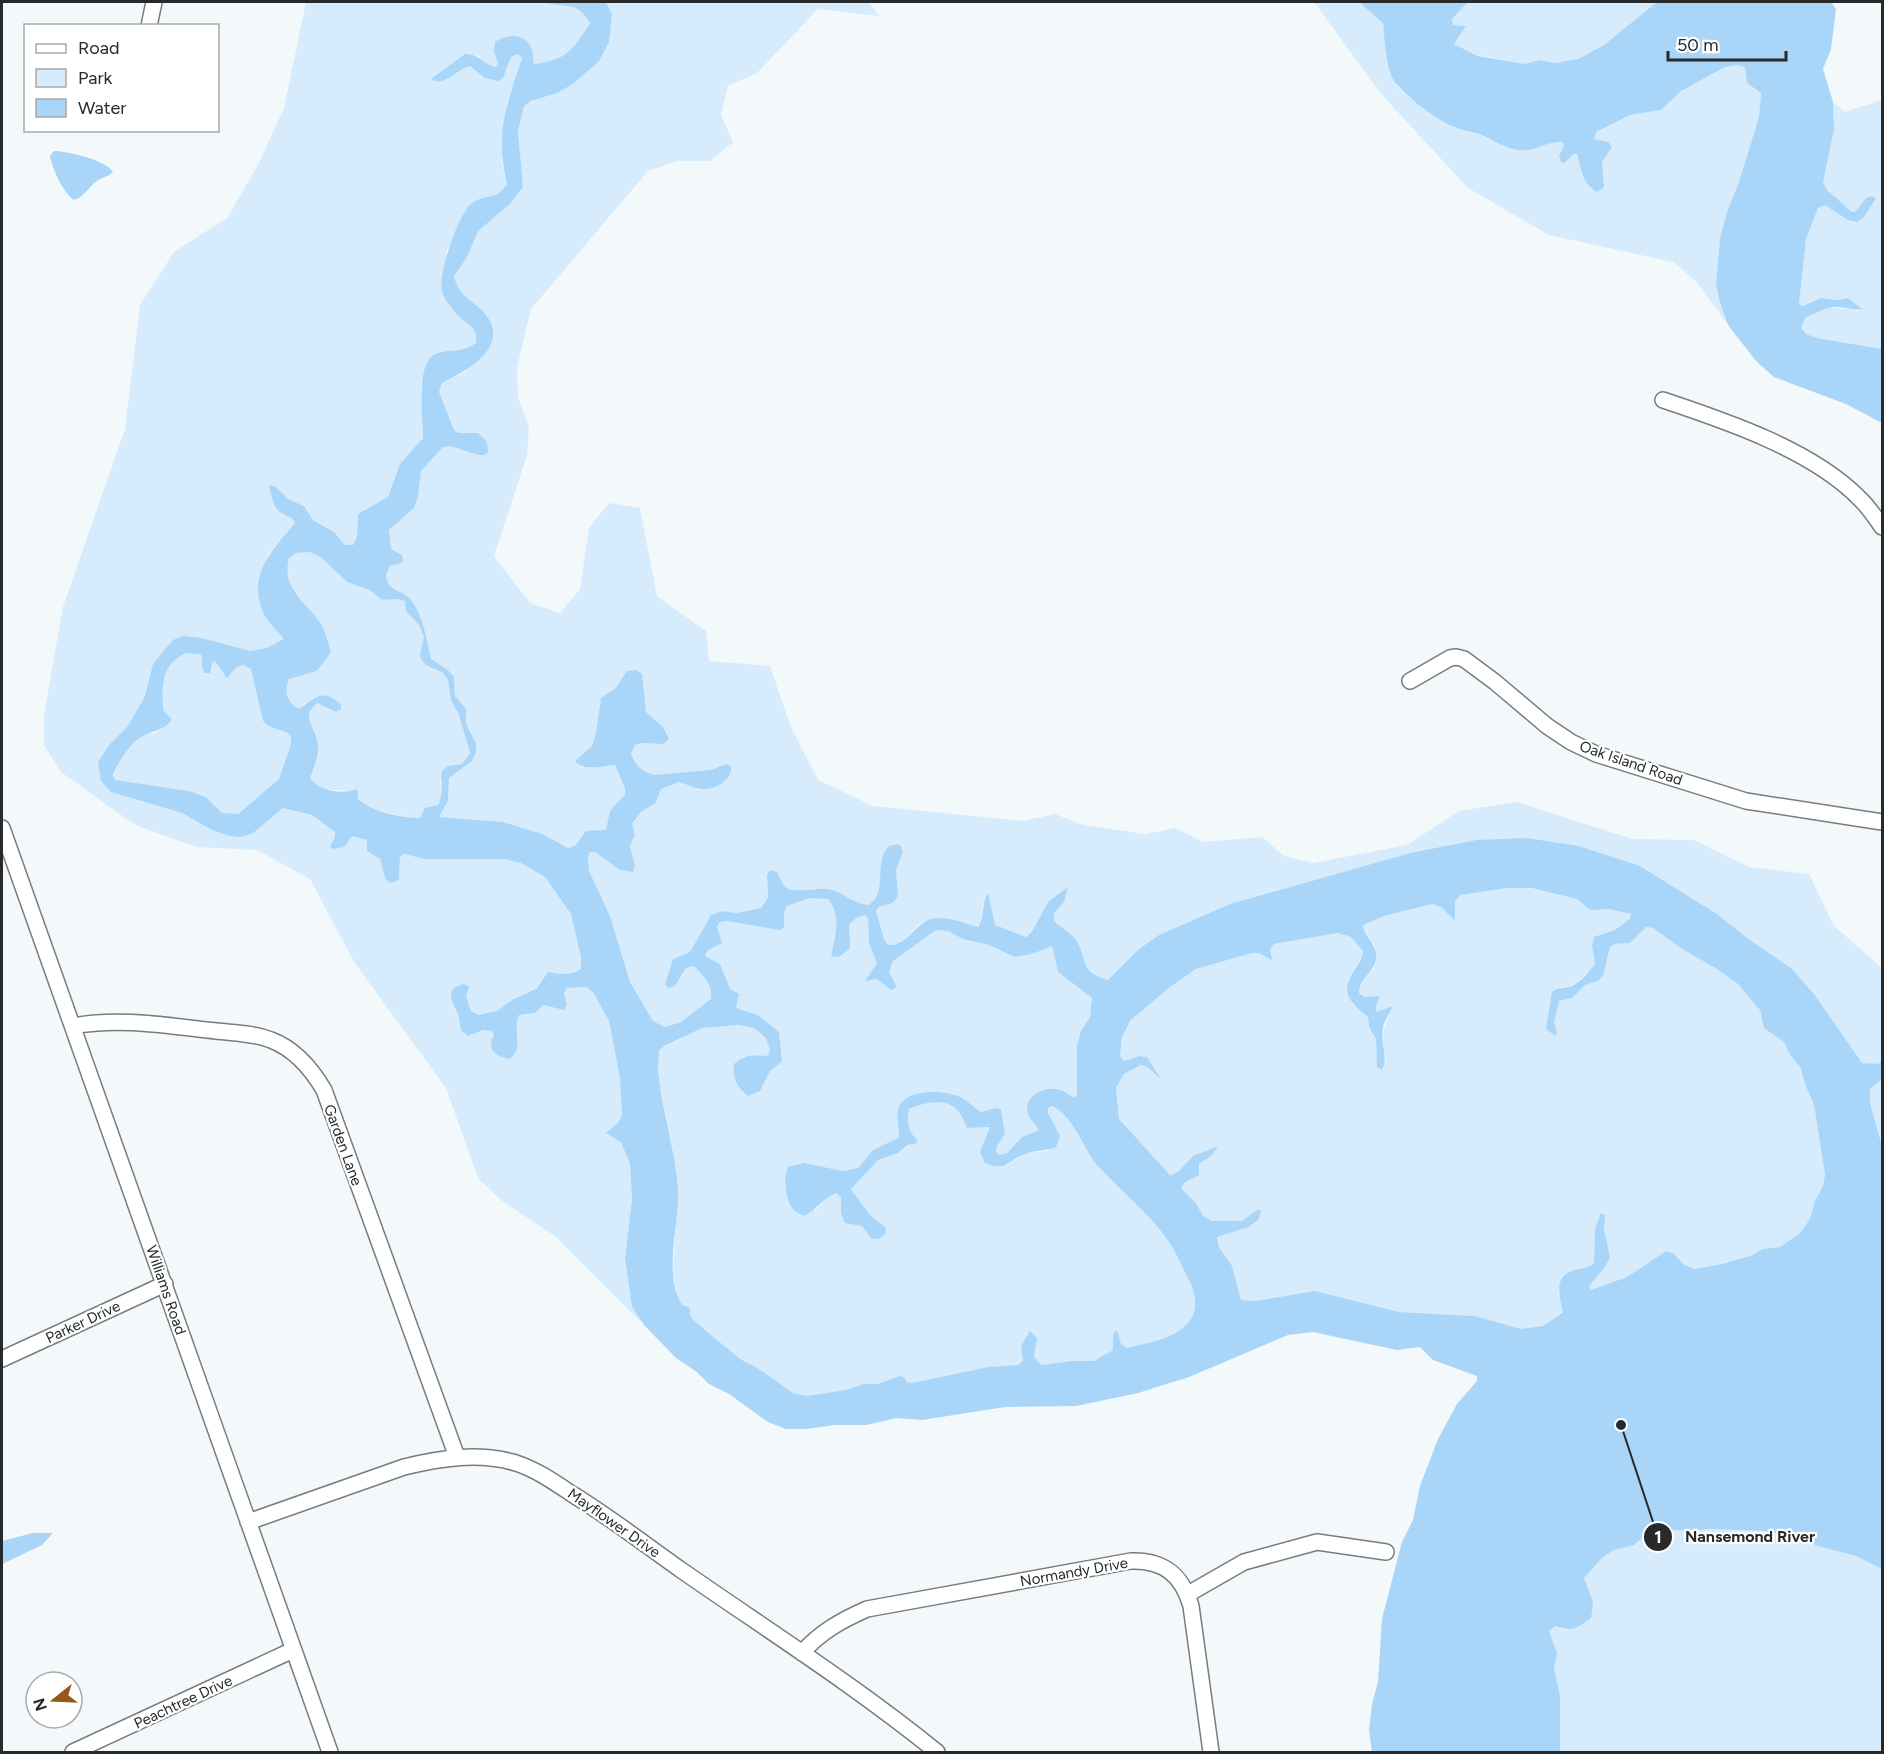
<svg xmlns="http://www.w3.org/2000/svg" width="1884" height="1754" viewBox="0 0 1884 1754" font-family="Figtree,sans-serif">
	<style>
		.green { fill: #d6ebfc }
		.water { fill: #a8d5f8; fill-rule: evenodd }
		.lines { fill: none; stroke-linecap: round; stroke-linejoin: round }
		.street-casing { stroke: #787c7f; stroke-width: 18 }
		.street { stroke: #fff; stroke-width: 15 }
		.labels { text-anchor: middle; stroke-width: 4.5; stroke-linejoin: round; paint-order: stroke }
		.street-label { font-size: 15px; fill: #27292a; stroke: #fff }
		.leader { fill: none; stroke: #27292a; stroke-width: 2 }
		.callout-dot { fill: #27292a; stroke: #fff; stroke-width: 2 }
		.mark-label { font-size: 18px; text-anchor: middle; font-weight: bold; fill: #fff }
		.callout-label { font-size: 16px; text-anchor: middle; font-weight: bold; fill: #27292a; stroke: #fff; stroke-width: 4.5; stroke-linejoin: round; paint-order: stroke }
	</style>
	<rect width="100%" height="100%" fill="#f3f8fb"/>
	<path class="green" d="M306,2H544C567,9 576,0 590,22C573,50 568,60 534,64L532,50L494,52L498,63L496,67L489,65L477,55L442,82L461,68L470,66L485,78H503L511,57L518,54L522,58L507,101L502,163L507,184L499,194L475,201L446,252L455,313C466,322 478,326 476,343L466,350L436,354L421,385L423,438L400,464L388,497L358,514L357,537L353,545H345L334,532L313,520L304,506L288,499L275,486L282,515L292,518L295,523L268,554L265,616L285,639L267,648L250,651L202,638L153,664L145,696L128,726L110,744L111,792L182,813L212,830L253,833L283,808L312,815L335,832V837L330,845L352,836L367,840L380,859L385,878L399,880L400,857L404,854L426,859H505L521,863L545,877L571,914L581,957V969C572,976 558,974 548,972L537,987L512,1000L497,1011L477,1015L471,1012L466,996L457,985C444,1001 460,1019 469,1036L483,1030L492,1031L494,1035L518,1047L515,1024L519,1015L535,1013L544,1005L566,1004L564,992L567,988L586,987L593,992L609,1021L620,1078L622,1115L618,1123L621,1142L630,1164L632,1199L625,1258L632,1307L645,1326L555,1236L501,1200L478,1178L446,1088L354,962L310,879L257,850L196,847L135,825L61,772L44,745V715L63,607L125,429L140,305L174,252L227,218L258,165L284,108Z
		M606,2H869L879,16L818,9L757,73L728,86L721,115L733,142L710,161H678L648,171L531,309L517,367L518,398L529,426L527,455L494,556L530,603L560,613L580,589L589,528L609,503L640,508L657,596L706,631L709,661L770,666L790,725L818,780L873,806L1023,821L1055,814L1083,825L1145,834L1176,828L1203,842L1262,837L1284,856L1313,863L1407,845L1459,811L1517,802L1632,839L1694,840L1749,867L1809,874L1834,926L1880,966H1882V1061L1878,1064H1862L1814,994L1717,914L1640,866L1579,846L1476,840L1410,853L1230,904L1159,935L1139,949L1108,980C1078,971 1089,961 1076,940C1071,933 1060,927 1054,921V913L1064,902H1048L1033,930L1025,937L995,926L988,894C980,903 984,917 978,927C962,922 938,914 922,923C910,930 904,947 888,945L884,939L876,911L879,907L893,903L898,896L896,870L903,851L883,855L878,894L869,905C854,904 844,893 829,889C818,887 796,894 787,888C782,885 780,878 777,872L767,875L768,898L761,908L736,913L722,911L711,915L690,952L673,959L665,984L668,988L675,986L686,968L694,966C704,977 713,984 712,999L681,1022L665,1027L653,1021L630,982L610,916L589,871L588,857L590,852H595L620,870L635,866L630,846L635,835L632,825L642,811L655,804L661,789L679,782L700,790L726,764L711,770L655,776C641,772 637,766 631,754L635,745L641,743L663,744V727L646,712L641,674L601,698L596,733L592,746L576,761L589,768L615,765L625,788V794L610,811L607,831H586L575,846L568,848L542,834L503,822L439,817L448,801L449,778L472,761L476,743L466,724L465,709L455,696L454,677L448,670L431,659L426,634L408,596C391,589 381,586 390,566L402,563V555L391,549L389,530L414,508L418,497L421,471L443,447L451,445L479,455L478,433H459L454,430L439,392L442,383L465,372L487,316L456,288L454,276L466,259L478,231L510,204L523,187L518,131L524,106L531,101L557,93L573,84L599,61L609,42L612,14Z
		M1314,2H1359L1383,23L1388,62L1398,88L1410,98L1451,126L1478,134L1508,148L1526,150L1553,142H1562L1564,146L1559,156L1565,163L1573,154H1577L1582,177L1604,187L1602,162L1608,142L1593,139L1596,132L1630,115L1661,110L1681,91L1725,67L1737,65L1745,67L1747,83L1761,93L1759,117L1739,182L1727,212L1720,239L1716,284L1719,299L1728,325L1696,281L1673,262L1549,235L1468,188L1382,95Z
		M1468,2H1657L1604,45L1578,59L1555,63L1539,60L1525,64L1477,55L1454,44L1466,26L1453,25L1452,19Z
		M1882,100V349L1817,338L1806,334L1801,328L1805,318C1828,307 1833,306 1858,311L1861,309L1848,298L1837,300L1821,298L1803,306L1799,304L1806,239L1818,208L1825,204L1848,220L1857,222L1866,198L1856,211L1852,212L1827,190L1823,182L1834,130L1833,102L1845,112Z
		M310,552L322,558L347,582L370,590L382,600L396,599L405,601L406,611L419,625L424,637L420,653L426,665L443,673L448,680L451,700L459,715L470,753L462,764L448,766L440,781L442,797L438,805L425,809L421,818C408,817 376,813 366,806C361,802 357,796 352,793C340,786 322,796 310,778C315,768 319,756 318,745C317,733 308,724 309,712L317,703L336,712L313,698L299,710C286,702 284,693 289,679L317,671L322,626L291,587L287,567L289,557L296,553Z
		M187,653L200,654L202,656V667L215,661L237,667L243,665L251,669L263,721L270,726L288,733L291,737V744L279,779L238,814L222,813L206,797L189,791L114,780C111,769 132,741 142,736C147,734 152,734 157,732C162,729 167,723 172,719L163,710C162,686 161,663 187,653Z
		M1507,888H1532L1578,899L1590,909H1609L1631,914V919L1615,930L1594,937L1592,946L1595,964L1590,971L1571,986L1556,988L1554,1022L1559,1001L1572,998L1585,985L1598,981L1603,976L1610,947L1615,944L1630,943L1646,927L1653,928L1679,947L1717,969L1738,984L1760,1010L1764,1028L1784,1042L1790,1055L1802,1068L1805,1084L1814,1105L1825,1174L1823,1186L1815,1201L1810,1219L1800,1233L1780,1247L1763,1249L1750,1256L1722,1264L1694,1269L1683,1264L1673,1253L1666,1251L1627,1277L1589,1290V1286L1605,1267L1610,1257L1604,1229L1605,1216L1595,1229L1594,1263L1588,1268L1572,1271L1558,1291L1563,1311L1543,1326L1521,1329L1475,1316L1399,1312L1315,1291L1255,1301L1241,1300L1232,1266L1219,1247L1217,1237L1249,1227L1257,1210L1242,1221H1212L1203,1216L1196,1203L1181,1188L1184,1182L1199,1175V1164L1211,1156L1217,1147L1193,1156L1178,1172L1170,1175L1119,1119L1116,1088L1124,1074L1141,1065L1147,1067L1159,1077L1139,1056L1124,1061L1120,1056L1122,1037L1130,1021L1170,987L1196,969L1252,953H1259L1271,959L1270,949L1274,944L1338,933L1351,937L1363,951L1362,957L1348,979L1352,1004L1368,1017L1369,1027L1376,1039L1377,1067L1386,1061C1382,1035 1381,1031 1393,1007L1377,1012L1359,993V985L1374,968L1375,946L1364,929L1363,924L1384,916L1432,904L1441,907L1454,920V902L1460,895Z
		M809,898L828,899C842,915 835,937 831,956L849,925L856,918L865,915L868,919L869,943L877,963L866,981L877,979L889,973L892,962L936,930L948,931L963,939L989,945L1015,957L1032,954L1052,946L1058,972L1092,998L1090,1017L1081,1031L1077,1045V1096L1073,1097L1061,1090L1053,1089L1039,1130L1022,1137L1007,1153L999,1155L996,1151L997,1146L1005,1134L995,1108L981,1112L960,1097L935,1092L898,1110L900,1132L898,1138L873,1150L858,1168L843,1171L804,1163L815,1211L831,1194L837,1193L841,1198V1213L862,1226L871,1238L886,1228L869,1214L851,1189L878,1160L898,1153L917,1140C908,1131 906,1121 909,1109C923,1103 943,1098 955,1108C960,1112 964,1122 967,1128L990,1127L980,1152L1007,1165L1027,1153L1048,1151L1060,1136L1047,1113L1048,1108L1052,1106C1073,1116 1081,1146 1096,1164C1120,1191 1151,1214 1171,1245C1176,1253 1180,1262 1184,1270C1193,1287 1203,1308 1186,1325C1171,1340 1146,1343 1127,1348L1121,1344L1118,1332L1113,1335V1350L1094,1361H1072L1041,1365L1034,1357L1036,1338L1021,1346L1023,1361L1018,1365L988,1367L912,1383L907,1382L900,1376L878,1384H864L846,1390L806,1396L793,1393L759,1369L740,1359L693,1320L682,1305L678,1299L673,1273L678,1193L672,1145L658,1077L659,1051L664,1046L702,1028L739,1025L754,1028L766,1038L771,1050L768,1056L751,1055L742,1057L760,1091L770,1071L782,1062L758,1015L736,1008L720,964L705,956L720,922L728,921L784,927V912L787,906Z
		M1882,1079V1150C1880,1129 1868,1110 1870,1089Z
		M1654,1528L1686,1531L1710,1529L1765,1531L1792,1536L1818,1546L1856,1556L1882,1569V1752H1560V1696L1554,1669L1557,1653L1549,1631L1554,1626L1567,1630L1593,1602L1584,1578L1603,1557L1614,1550L1634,1545Z"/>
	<path class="water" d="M544,2H606L612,14L609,42L599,61L573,84L557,93L531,101L524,106L518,131L523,187L510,204L478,231L466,259L454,276C458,297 474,300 486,315C511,347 465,372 442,383L439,392L454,430L459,433H478L487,442L488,452L485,455H478L451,446L443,447L421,471L418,497L414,508L389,530L391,549L402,555L403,560L402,563L390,566C388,571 385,575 387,580C390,592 405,591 411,600C423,616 427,640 431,659L448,670L454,677L455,696L466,709V724L476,743V752L472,761L449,778L448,801L439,817L503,822L542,834L568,848L575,846L586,831L606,830L610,811L625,794V788L615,765C601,766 586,772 575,761L592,746L596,733L601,698L616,688L627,671L636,670L642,674L646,712L663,727L669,739L663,744L641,743L635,745L631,754C637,766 641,772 655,775L711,770L726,764L731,766C732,774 728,778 722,783C705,794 696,788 679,782L661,789L655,804L642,811L632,824L635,835L630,846L635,866L633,872L620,870L595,852H590L588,857L589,871L610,916L630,982L653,1021L665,1027L681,1022L711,999C713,984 704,977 694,966L686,968L675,986L668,988L665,984L673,959L690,952L711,915L722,911L736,913L761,908L768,898L767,875L771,870L777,872C780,877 782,885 787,888C796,894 818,887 829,889C844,893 854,904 869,905C872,902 877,897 878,893C883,880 875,840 900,845L903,851L896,870L898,896L893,903L879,907L876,911L884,939L888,945C906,947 915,924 931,919C946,915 963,923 978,927C985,917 981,903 988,893L995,925L1026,937L1033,930L1048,902L1068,887L1064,902L1054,913V921C1060,927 1071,933 1076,940C1089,961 1078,971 1108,980L1139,949L1159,935L1230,904L1410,853L1476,840L1526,838L1579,846L1640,866L1717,914L1747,938L1792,969L1814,994L1862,1063L1878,1064L1882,1061V1079L1870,1089C1868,1110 1880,1129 1882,1150V1569L1856,1556L1818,1546L1792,1536L1765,1531L1710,1529L1686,1531L1654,1528L1634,1545L1614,1550L1603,1557L1584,1578L1593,1602L1591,1618C1575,1629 1573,1632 1555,1626L1549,1631L1557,1653L1554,1669L1560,1696V1752H1372L1369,1730L1372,1704L1378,1682L1382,1619L1402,1542L1413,1520L1420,1486L1438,1439L1457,1404L1477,1381V1376L1433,1360L1420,1347L1397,1350L1313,1332L1288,1335L1189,1377L1138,1393L1076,1406L1005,1407L922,1420L897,1418L866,1425H835L806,1429H786L768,1422L729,1394L709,1384L697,1372L676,1358L645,1326L632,1307L625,1258L632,1199L630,1164L621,1142L606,1133L618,1123L622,1115L620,1078L609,1021L593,992L586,987L567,988L564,993L567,1004L564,1010L544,1005L535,1013L519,1015C511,1033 526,1047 509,1059C494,1056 487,1049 494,1035L492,1031L483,1030L468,1036L461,1030C460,1025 460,1020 458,1015C453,1003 443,988 464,984L469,987L466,996L471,1011L478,1015L497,1011L512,1000L537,988L548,972C558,974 572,976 581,969V957L571,914L545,877L521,863L505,859H425L404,854L400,857L399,880L390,883L385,878L380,859L367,851V840L352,836L344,847L332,849L330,846L335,837V832L312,815L283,808L253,833L240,837L230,836L212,830L182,813L111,792L101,781L98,762L110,744L128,726L145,696L153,664L173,640L183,636L202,638L250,651L267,648L284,639C278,631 268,623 264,614C246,576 272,550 295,523L292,518C273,512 274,503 269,486H275L288,499L304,506L313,520L334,532L345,545H353L357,537L358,514L388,497L400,464L423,438C423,421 415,361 436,354C451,348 461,354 476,343C478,323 463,324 454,311C450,306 443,297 442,291C438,272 458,216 471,204C479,197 489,198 497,194C501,192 504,188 507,184C495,133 506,106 522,58L518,54L511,57L503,78L498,81L485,78L470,66C455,69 445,88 431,79L465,54C482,55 482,64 496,67L498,63L494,52L495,42C508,34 525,32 532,50C533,54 533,60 534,64C568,60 573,49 590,23C577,0 566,9 544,2ZM310,552L322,558L347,582L370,590L382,600L396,599L405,601L406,611L419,625L424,637L420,653L421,659L426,665L443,673L448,680L451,700L459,715L470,753L462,764L448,766L442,771C440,783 444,794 438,805L425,808L420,818C399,817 374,813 358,799L357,789C342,795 319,791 310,778C314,768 319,756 318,745C317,733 308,724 309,712L317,703L336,712L341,709V704C322,688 316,697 299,709C286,701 284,692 289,679L317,671L331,652C328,643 326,632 321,624C306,601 281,589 289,558L296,553ZM187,653L200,654L202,656V667L205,673H210L212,663L215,661L227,678L237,667L243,665L251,669L263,721L269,726L288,733L291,737V744L279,779L238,814L222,813L206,797L189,791L115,780L113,775C117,764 131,741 143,736C153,730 165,731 172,719L163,710C162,686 161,663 187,653ZM1507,888H1532L1577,899L1590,910L1609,909L1631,914L1630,919L1615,930L1594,937L1592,946L1595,964C1590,971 1580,982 1572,986C1564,989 1558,986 1552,992L1546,1029L1554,1035L1557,1034L1554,1022L1559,1001L1572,998L1585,985L1598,981L1603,976L1610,947L1615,944L1630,943L1646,927L1653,928L1679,947L1717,969L1738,984L1760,1010L1764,1028L1784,1042L1790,1055L1801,1068L1805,1084L1814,1105L1825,1174L1823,1186L1815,1201L1810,1219L1800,1233L1780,1247L1763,1249L1750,1256L1722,1264L1694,1269L1683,1264L1673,1253L1666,1251L1627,1277L1590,1290L1589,1286L1605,1267L1610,1257L1604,1229L1605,1215L1601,1213L1595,1229L1594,1263C1588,1268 1583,1268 1575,1270C1553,1276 1559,1295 1563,1312L1543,1326L1521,1329L1475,1316L1399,1312L1315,1291L1255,1301L1241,1300L1232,1266L1219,1247L1217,1237L1249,1227L1259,1219L1261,1210H1257L1242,1221H1212L1203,1216L1196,1203L1181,1188L1185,1182L1199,1175V1164L1211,1156L1218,1146L1193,1156L1178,1172L1170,1175L1119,1119L1116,1088L1124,1074L1141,1065L1147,1067L1161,1079L1147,1057L1139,1056L1124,1061L1120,1056L1122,1037L1130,1021L1170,987L1196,969L1252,953H1259L1272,960L1270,949L1274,944L1338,933L1351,937L1363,951C1362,959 1359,963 1355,969C1339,992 1349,1002 1368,1017L1369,1027L1376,1039L1377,1067L1382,1070C1389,1054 1380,1045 1383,1028C1384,1021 1390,1013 1393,1006L1377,1012L1375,1008L1380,996L1364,997L1359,993C1359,977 1377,972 1376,955C1376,943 1364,936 1363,925L1384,916L1432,904L1441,907L1455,921V902L1460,895ZM809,898L828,899C842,915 835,937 831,956L839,957L850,948L849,925L856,918L865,915L868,919L869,943L877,963L865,981L877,979L891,990L897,987L889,973L892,962L936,930L948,931L963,939L989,945L1015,957L1032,954L1052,946L1058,972L1092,998L1090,1017L1081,1031L1077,1045V1096L1073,1097C1069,1095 1065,1091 1060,1090C1046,1085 1022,1096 1028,1114C1030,1119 1036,1125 1039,1130L1022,1137L1007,1153L999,1155L996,1151L997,1146L1005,1134L1001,1109L995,1108L981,1112C975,1108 968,1102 962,1098C946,1089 903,1088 898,1110C896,1119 901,1129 898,1138L873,1150L858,1168L843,1171L804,1163L788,1167C783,1177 785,1203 795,1211C798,1213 801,1214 804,1216C816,1210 827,1195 837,1193L841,1198V1213L845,1223L862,1226L871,1238L879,1239L885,1234L886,1228L869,1214L851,1189L878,1160L898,1153L908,1145L917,1143V1140C908,1131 906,1121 909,1109C923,1103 943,1098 955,1108C961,1112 964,1122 967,1128L990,1127L980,1152L985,1163C1007,1173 1010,1158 1028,1153C1038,1150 1047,1151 1056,1147L1060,1136L1048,1113V1108L1052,1106C1073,1116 1082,1146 1096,1164C1120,1191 1151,1214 1171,1245C1176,1253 1180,1262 1184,1270C1193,1287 1203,1308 1186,1325C1171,1340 1146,1343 1127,1348L1121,1344L1118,1332L1115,1331L1113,1335V1350L1094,1361H1072L1041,1365L1034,1357L1037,1338L1030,1331L1021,1346L1023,1361L1018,1365L988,1367L912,1383L907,1382L904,1377L900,1376L878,1384H864L846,1390L806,1396L793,1393L759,1369L740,1359L693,1320L690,1315V1308L682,1305C663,1274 679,1227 678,1192C676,1153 664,1117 659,1079C657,1070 659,1060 659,1051L664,1046L702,1028L739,1025L754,1028L766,1038L770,1050L768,1056C752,1055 747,1053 734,1064C733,1077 736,1087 748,1096L760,1091L770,1071L782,1062L779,1032L758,1015L736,1008L739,994L730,989L720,964L705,956L708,950L722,943L717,927L720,922L728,921L780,930L784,927V912L787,906Z
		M1359,2H1468L1452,19L1453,25L1466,26L1454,44L1478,56L1525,64L1539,60L1555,63L1578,59L1604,45L1657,2H1831L1836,9L1831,49L1823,69L1833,102L1834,130L1823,182L1827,190L1852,212L1856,211L1866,198L1872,196L1876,198L1864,217L1857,222L1848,220L1825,205L1818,208L1806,239L1799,304L1803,306L1821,298L1837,300L1848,298L1862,309C1854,311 1846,307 1838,307C1826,307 1816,313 1805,318L1801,328L1806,334L1817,338L1882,349V423L1846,404L1774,377L1756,361L1728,325L1719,299L1716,284L1720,239L1727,212L1739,182L1759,117L1761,93L1747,83L1745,67L1737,65L1725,67L1681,91L1661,110L1630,115L1596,132L1594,139L1608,142L1612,147L1602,162L1604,187L1597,192C1582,183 1581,170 1577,154H1573L1565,163L1561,162L1559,156L1564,146L1562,142C1548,141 1539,149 1526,150C1509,152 1494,140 1479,134C1470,131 1461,130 1452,126C1437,120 1399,92 1392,77C1385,60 1385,41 1383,23Z
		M54,151C67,151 106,160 113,172C109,176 106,176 100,179C90,184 86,196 74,200C62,191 53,170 50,156Z
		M33,1533H53L42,1545L2,1564V1541Z"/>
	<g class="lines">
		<defs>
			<path id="street" d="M149,26L154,2
				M1663,400C1726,421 1812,450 1859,498C1868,506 1875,517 1882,527
				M1410,681L1450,658L1456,657L1464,659L1495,682L1547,726L1571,742L1596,754L1746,801L1882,822
				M2,828L330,1752
				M73,1026C120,1017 169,1026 216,1031C234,1033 254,1033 271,1040C295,1049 311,1068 324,1090L457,1457
				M2,1359L165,1284
				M248,1522L404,1467C441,1458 479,1452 516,1463C537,1470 554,1482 572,1494C611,1518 647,1546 684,1572C769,1631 857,1687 937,1752
				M1188,1594L1244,1562L1317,1542L1386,1552
				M802,1653C820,1632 842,1620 867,1609L1131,1561C1164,1560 1182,1575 1191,1606L1211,1752
				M73,1752L293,1650"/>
		</defs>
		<use href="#street" class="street-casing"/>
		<use href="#street" class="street"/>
	</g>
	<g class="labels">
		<g class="street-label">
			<text transform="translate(1631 763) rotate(19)" y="5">Oak Island Road</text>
			<text transform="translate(343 1145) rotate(70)" y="5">Garden Lane</text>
			<text transform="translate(166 1290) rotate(71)" y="5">Williams Road</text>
			<text transform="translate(83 1322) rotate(-25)" y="5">Parker Drive</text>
			<text transform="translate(614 1523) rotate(35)" y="5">Mayflower Drive</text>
			<text transform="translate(1074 1572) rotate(-10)" y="5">Normandy Drive</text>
			<text transform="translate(183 1702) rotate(-25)" y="5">Peachtree Drive</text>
		</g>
	</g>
	<path class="leader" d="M1621 1425L1658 1537"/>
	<g class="callout-dot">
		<circle cx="1621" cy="1425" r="6"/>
		<circle cx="1658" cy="1537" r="15"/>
	</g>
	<g class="mark-label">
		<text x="1658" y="1543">1</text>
	</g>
	<g class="callout-label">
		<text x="1750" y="1542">Nansemond River</text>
	</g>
	<rect width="1884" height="1754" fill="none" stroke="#27292a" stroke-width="6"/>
	<rect x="24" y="24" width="195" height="108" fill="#ffffff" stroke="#a9a9aa" stroke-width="1.5"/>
	<rect x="36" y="44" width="30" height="9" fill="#ffffff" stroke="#a9a9aa" stroke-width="1.5"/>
	<text x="78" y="54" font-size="18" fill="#27292a">Road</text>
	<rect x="36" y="69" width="30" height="18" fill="#d6ebfc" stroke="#a9a9aa" stroke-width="1.5"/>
	<text x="78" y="84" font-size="18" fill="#27292a">Park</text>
	<rect x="36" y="99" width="30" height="18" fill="#a8d5f8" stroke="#a9a9aa" stroke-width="1.5"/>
	<text x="78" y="114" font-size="18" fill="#27292a">Water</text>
	<g transform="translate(54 1700) rotate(252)"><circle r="28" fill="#ffffff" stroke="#a9a9aa" stroke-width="1.5"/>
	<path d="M0-4.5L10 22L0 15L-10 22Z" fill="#945818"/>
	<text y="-9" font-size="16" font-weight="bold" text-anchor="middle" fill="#27292a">N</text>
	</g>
	<path d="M1668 51v9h118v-9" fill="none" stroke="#27292a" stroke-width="3"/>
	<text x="1677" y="51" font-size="18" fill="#27292a" stroke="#ffffff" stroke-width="4.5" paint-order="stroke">50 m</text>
</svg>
